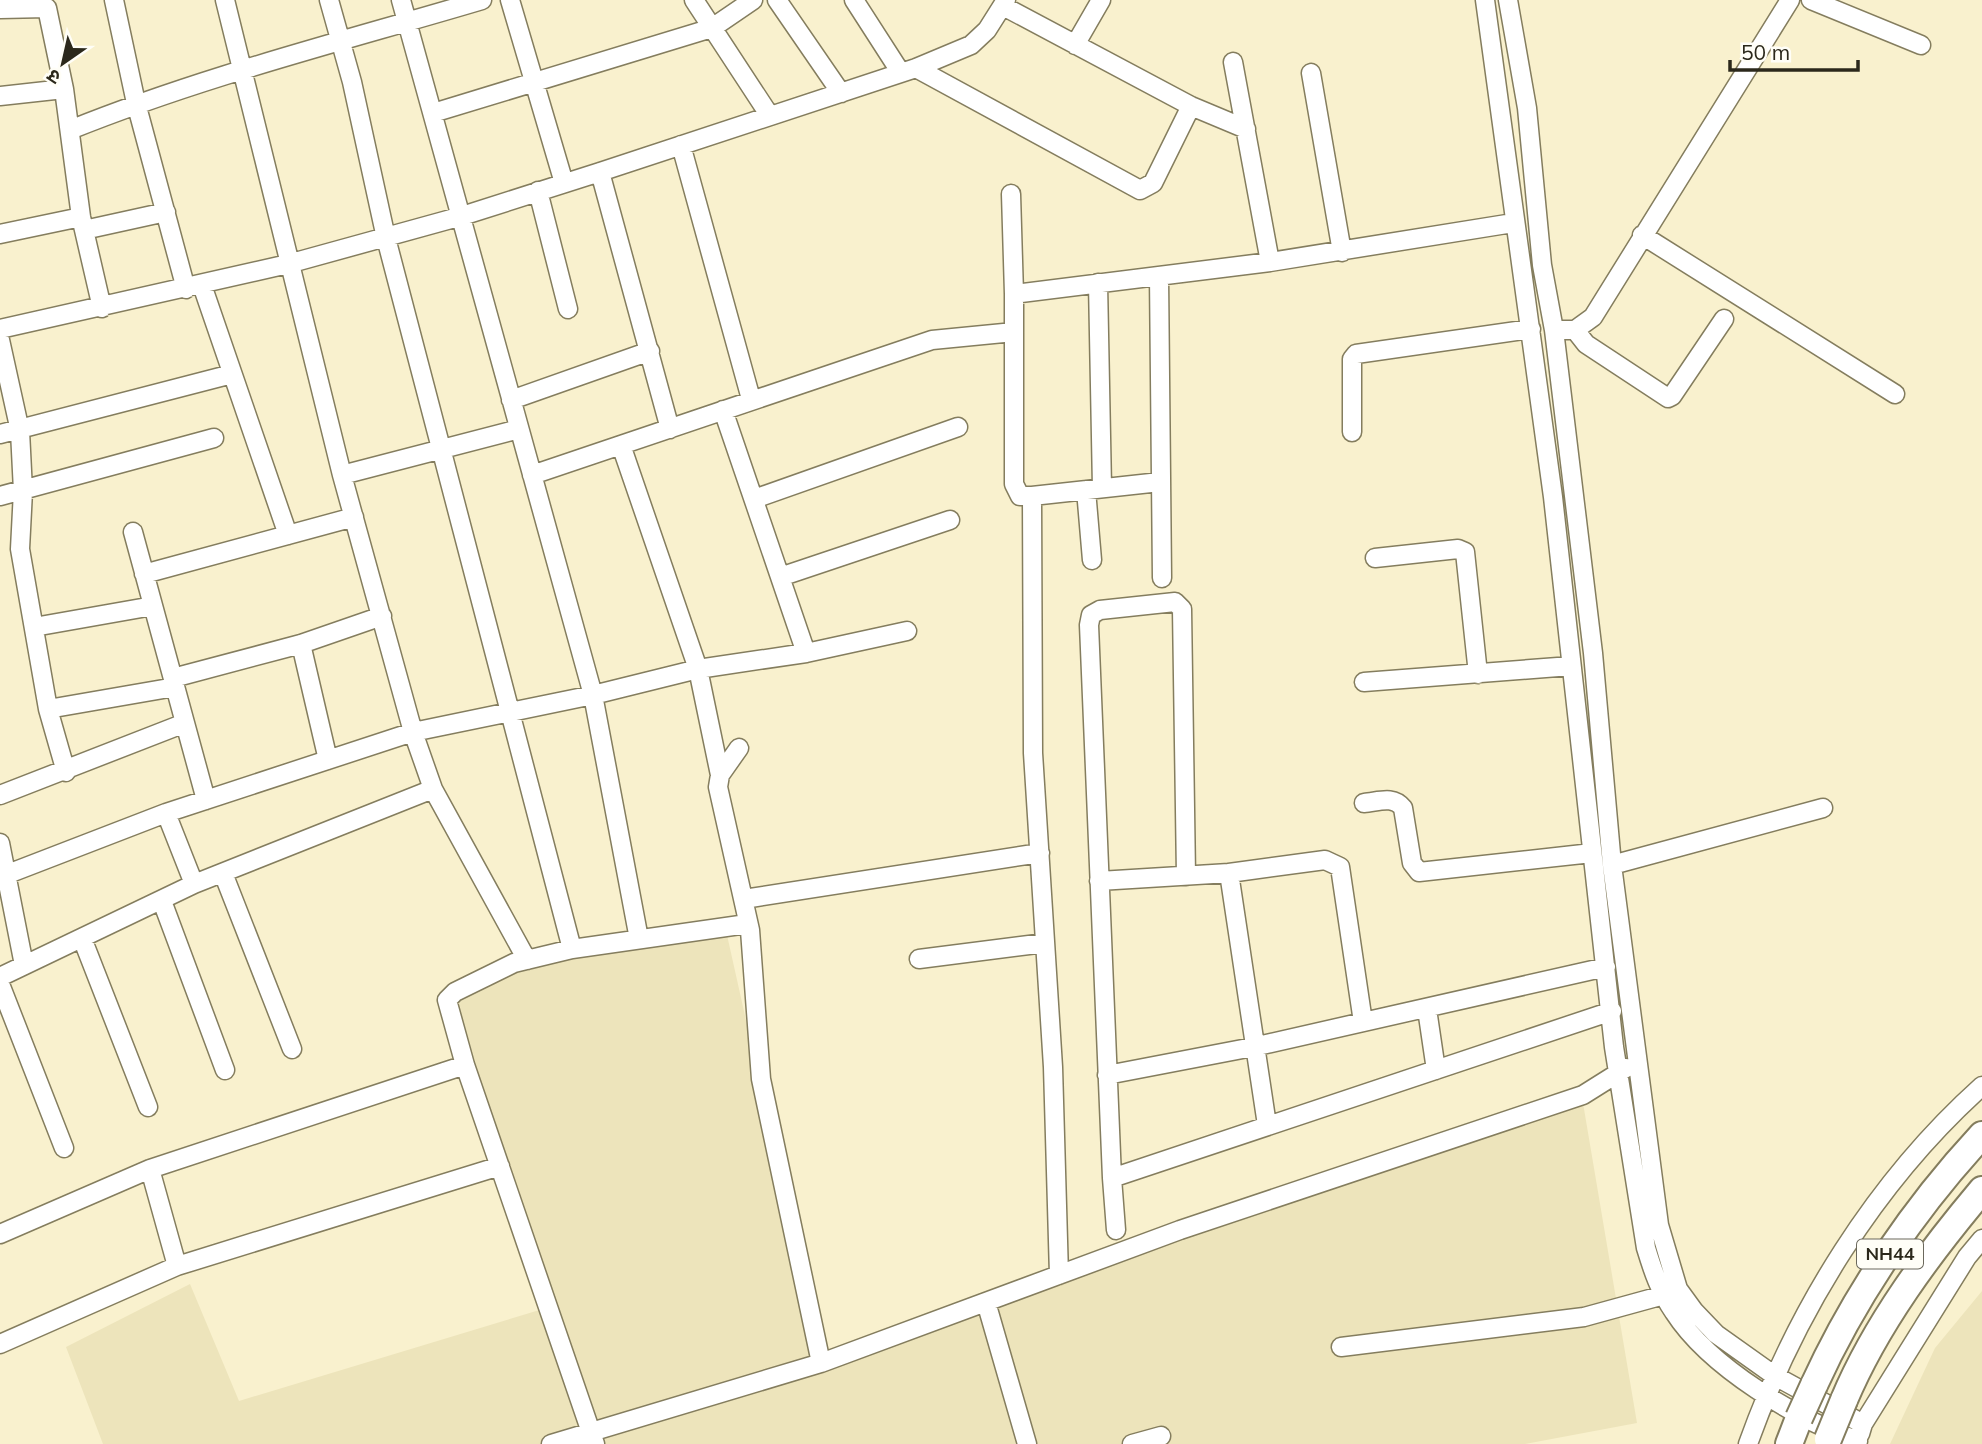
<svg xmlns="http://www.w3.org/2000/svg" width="1982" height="1444" viewBox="0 0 1982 1444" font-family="Mulish,'Noto Sans Devanagari',sans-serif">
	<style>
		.built { fill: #ede4bb }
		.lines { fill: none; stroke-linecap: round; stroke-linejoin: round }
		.minor-casing { stroke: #847d5e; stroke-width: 21 }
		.highway-casing { stroke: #847d5e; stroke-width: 30 }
		.minor { stroke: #fff; stroke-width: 18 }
		.highway { stroke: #fff; stroke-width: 26 }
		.highway-bridge-casing { stroke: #847d5e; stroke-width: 30; stroke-linecap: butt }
		.highway-bridge { stroke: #fff; stroke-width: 26 }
		.labels { text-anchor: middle; stroke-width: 6; stroke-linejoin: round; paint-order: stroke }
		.shield { fill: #fffef7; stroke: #6b685d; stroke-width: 2 }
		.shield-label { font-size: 18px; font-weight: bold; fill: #2b281b }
	</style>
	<rect width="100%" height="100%" fill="#f9f1ce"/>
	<path class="built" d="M727,935L821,1357L1583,1103L1637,1423L1525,1444H605L603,1434L574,1444H103L66,1347L190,1284L239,1401L556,1305L451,1003L529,964Z
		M1982,1291V1444H1890L1935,1348Z"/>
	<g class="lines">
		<defs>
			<path id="minor" d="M114,0L136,103L186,289
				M225,0L342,475L413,732L433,789L527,960
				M329,0L352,82L386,238L572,949
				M401,0L593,695L639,939
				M510,0L564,183
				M694,0L770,116
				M777,0L841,93
				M854,0L901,73
				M1485,0L1553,497L1614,1047L1646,1248C1653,1271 1660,1292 1674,1312C1710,1368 1797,1419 1858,1441
				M1508,0L1527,108L1542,265L1554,330L1593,653L1612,865L1659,1225L1678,1289L1694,1311L1716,1334L1775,1376L1863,1424
				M1811,0L1921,45
				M1003,6L1191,106L1246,129
				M0,9L47,8L64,89
				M1075,45L1101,0
				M1233,62L1270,262
				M916,68L1140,190L1153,183L1191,106
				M1311,73L1342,252
				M0,96L64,89L81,217L102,308
				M433,113L712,28L753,0
				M70,130C204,76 344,41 482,0
				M681,145L751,399
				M600,172L670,429
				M538,191L568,309
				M1011,194L1014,294L1270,262L1513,223
				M84,230L166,212
				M0,234L81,217
				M1642,235L1895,394
				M1159,276L1162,578
				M1098,283L1102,488
				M202,285L288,535
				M1014,294V484L1020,496H1032L1160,482
				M0,329L288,264L462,216L600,172L916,68L971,45L987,30L1006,0
				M1554,330H1575L1593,317L1790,0
				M1575,330L1586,344L1668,398L1672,396L1724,319
				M0,340L20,431L23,491L20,549L48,709L66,772
				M511,400L650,351
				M723,410L806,653
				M1352,432V359L1356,354L1531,329
				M0,434L232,374
				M621,445L698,669L720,775
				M342,475L519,429
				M532,475L932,340L1014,332
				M1086,490L1092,560
				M0,496L214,438
				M1032,496L1033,753L1053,1067L1059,1275
				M754,499L958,427
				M133,532L206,800
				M1375,558L1458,549L1465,552L1478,674
				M144,574L354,517
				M780,577L950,520
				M34,627L153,606
				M301,644L328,760
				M173,678L301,644L382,616
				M1364,682L1571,666
				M48,709L175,687
				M739,748L720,775L718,787L750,930L761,1079L821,1363
				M0,795L185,723
				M1364,803C1378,802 1393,795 1403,808L1412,863L1419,872L1592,853
				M166,813L194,884
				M0,843L24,965
				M1612,865L1823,808
				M223,873L292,1049
				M1229,873L1267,1125
				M1186,876L1182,609L1175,602L1100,610L1091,615L1089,625L1112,1178L1612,1011
				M0,877L166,813L413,732L593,695L698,669L806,653L907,631
				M1099,881L1229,873L1325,860L1340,867L1363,1022
				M744,899L1040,853
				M162,901L225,1070
				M82,938L148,1107
				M919,959L1045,943
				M0,977L194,884L433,789
				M0,984L64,1148
				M1427,1009L1436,1070
				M1107,1075L1253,1047L1606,967
				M150,1169L177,1266
				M1112,1178L1116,1230
				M0,1234L150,1169L465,1065
				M986,1302L1027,1444
				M0,1344L177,1266L500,1166
				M1341,1347L1584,1317L1664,1295
				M1860,1434L1863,1424L1967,1257L1982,1239
				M551,1444L821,1363L1180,1230L1583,1095L1626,1068
				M595,1444L465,1065L447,1000L455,992L514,963L572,949L747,924
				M1132,1444L1161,1436
				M1748,1444C1796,1310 1876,1181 1982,1086"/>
			<path id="highway" d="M1814,1385C1855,1295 1915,1207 1982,1135
				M1844,1400C1876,1324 1929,1253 1982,1190
				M1789,1444L1799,1418"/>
		</defs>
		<use href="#minor" class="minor-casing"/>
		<use href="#highway" class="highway-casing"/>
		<use href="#minor" class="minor"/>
		<use href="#highway" class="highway"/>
		<defs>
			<path id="highway-bridge" d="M1799,1418L1814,1385
				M1828,1439L1844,1400"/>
		</defs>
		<use href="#highway-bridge" class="highway-bridge-casing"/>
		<use href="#highway-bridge" class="highway-bridge"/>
	</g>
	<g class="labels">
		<rect class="shield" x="1857" y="1239.5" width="66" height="29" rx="5"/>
		<g class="shield-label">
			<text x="1890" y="1260">NH44</text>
		</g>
	</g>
	<g transform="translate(63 63) rotate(214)" stroke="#fffef7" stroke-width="5" paint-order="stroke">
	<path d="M0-5L12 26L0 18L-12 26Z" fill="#2b281b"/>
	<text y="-10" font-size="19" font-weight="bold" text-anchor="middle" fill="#2b281b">उ</text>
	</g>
	<path d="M1730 60v10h128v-10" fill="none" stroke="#2b281b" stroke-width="3.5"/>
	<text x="1741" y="60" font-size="21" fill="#2b281b" stroke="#fffef7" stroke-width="5" paint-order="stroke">50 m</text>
</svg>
